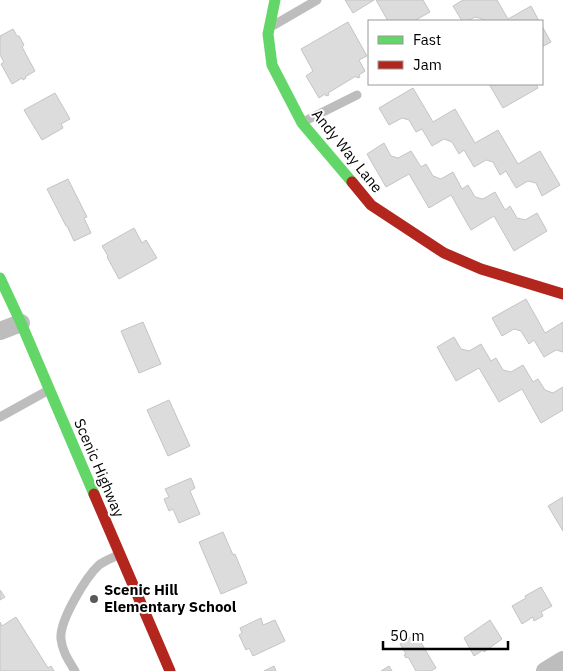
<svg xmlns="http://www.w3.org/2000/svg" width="563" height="671" viewBox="0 0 563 671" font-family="'IBM Plex Sans',sans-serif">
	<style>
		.building { fill: #dcdcdc; stroke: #c4c4c4 }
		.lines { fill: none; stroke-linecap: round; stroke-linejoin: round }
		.lane { stroke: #bdbdbd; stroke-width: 9 }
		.street { stroke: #bdbdbd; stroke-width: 18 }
		.fast { stroke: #63d668; stroke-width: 11 }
		.jam { stroke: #b3261e; stroke-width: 11 }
		.poi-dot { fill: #595959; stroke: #fff; stroke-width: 2 }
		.labels { text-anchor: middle; stroke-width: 4; stroke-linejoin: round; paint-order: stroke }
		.street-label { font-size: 15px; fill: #000; stroke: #fff }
		.poi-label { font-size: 15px; font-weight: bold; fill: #000; stroke: #fff; text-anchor: start }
	</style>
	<rect width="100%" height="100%" fill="#fff"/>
	<path class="building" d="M345,0H374L353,13Z
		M376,0H423L430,12L414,21H388Z
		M463,0H497L508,19L531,6L539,21H484L483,19L475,17L468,21H462L453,6Z
		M348,22L367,56L359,60L365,71L359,75L360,77L357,78L356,76L328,93L329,95L326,96L325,94L319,98L306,76L313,71L301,49Z
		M542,26L551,42L542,47Z
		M13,29L17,36H19L24,45L22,47L35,71L25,77L26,78L23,80L22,78L12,84L1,64L4,62L0,55V36Z
		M489,84H536L538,88L503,108Z
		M413,88L433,122L455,109L475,143L498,130L518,164L540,151L560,185L542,196L536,183L528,181L516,188L506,171L500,175L493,162L486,160L474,167L464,150L459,154L452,142L444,139L432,146L422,129L416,132L409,120L402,118L389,125L379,108Z
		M55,93L70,119L61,124L63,128L42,140L24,110Z
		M384,143L391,156L398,158L411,151L421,167L426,164L433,176L441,179L453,172L462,189L468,185L475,197L483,199L495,192L505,210L510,206L517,218L525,220L537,213L547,231L514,251L494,216L471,230L451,195L429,208L409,174L386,187L367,154Z
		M68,179L87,217L84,218L91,233L74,241L67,226H66L47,189Z
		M134,228L142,243L146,240L157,258L119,279L107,257L108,256L102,246Z
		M526,299L545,333L563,322V352L556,350L544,357L534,340L529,344L521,331L514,329L502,336L492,318Z
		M143,322L161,364L139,373L121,331Z
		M454,337L461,349L469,351L481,344L491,361L496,358L503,370L511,372L523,365L533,382L538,379L545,390L553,393L563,387V410L541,423L522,389L499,402L479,368L456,381L437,347Z
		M169,400L190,446L168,456L147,410Z
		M191,478L195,488L190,491L200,514L179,523L173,509L169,511L164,499L169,497L165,489Z
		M563,497V531L548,506Z
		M223,532L233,555L235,554L247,583L221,594L199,542Z
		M541,587L552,606L541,612L543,616L534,621L533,617L522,624L512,606L526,598L525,596Z
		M0,590L5,597L0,600Z
		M16,617L48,668L51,666L54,671H0V622L2,626Z
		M261,618L263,625L275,620L285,641L253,656L249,648L246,650L239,635L242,633L240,628Z
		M490,620L502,639L484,652L483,650L474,656L464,638Z
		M416,634L436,668L431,671H416L408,657L406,658L404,655L406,654L400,644Z
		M274,666L276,671H264Z
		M389,666L392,671H381Z"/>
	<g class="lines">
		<path class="lane" d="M274,25L317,0
			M303,122L357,95
			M0,417L47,391
			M75,671C69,661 62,651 61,639C59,621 86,577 99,565C105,560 113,558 120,554"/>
		<path class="street" d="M0,331L21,323
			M545,671L563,660"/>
		<path class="fast" d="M275,0L268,34L272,65L302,123L352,182
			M0,278L21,323L94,494"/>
		<path class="jam" d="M352,182L371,205L444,253L481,269L563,294
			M94,494L170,671"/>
	</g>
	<circle class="poi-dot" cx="94" cy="599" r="5"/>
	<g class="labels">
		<g class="street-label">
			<text transform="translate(347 151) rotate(51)" y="5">Andy Way Lane</text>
			<text transform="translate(99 468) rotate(67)" y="5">Scenic Highway</text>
		</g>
		<g class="poi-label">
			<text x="104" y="595">Scenic Hill<tspan x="104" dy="17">Elementary School</tspan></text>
		</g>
	</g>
	<rect x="368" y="20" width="175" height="65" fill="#ffffff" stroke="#999999"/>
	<rect x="378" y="36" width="25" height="8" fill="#63d668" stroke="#999999"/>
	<text x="413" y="45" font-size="15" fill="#000000">Fast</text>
	<rect x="378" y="61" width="25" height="8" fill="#b3261e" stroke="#999999"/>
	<text x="413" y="70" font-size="15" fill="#000000">Jam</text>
	<path d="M383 641v8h125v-8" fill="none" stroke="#000000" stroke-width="2.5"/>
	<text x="390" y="641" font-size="15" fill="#000000" stroke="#ffffff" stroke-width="4" paint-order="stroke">50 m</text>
</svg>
